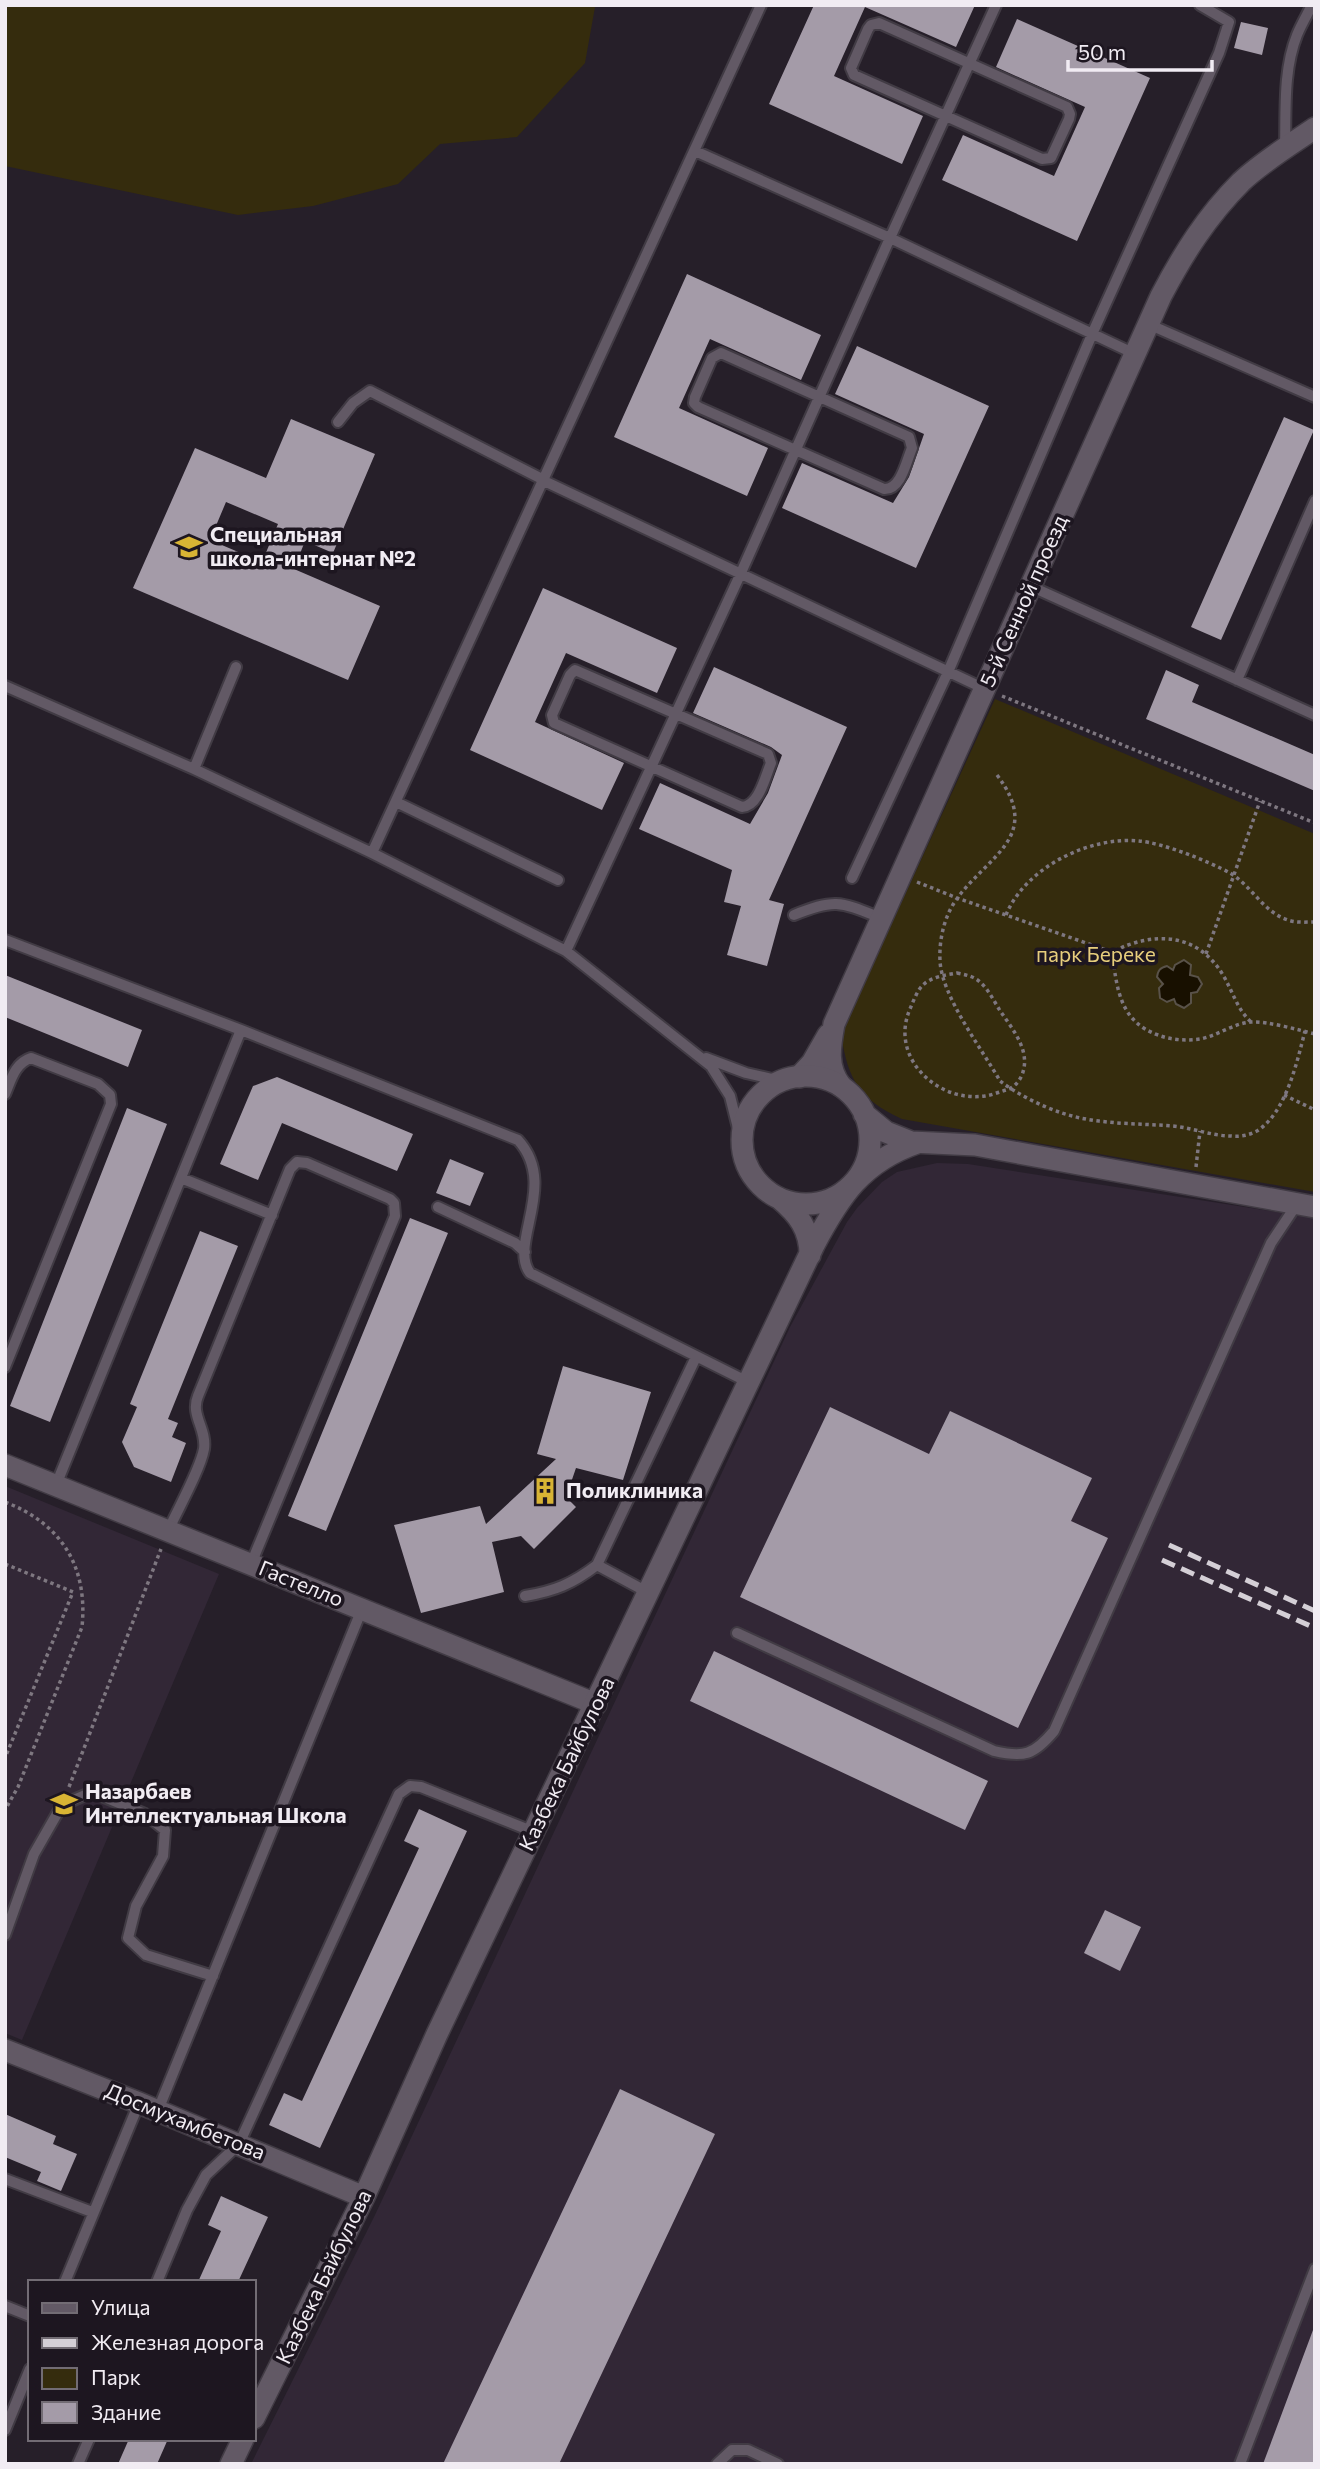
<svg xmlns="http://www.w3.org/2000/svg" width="1320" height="2469" viewBox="0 0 1320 2469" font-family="Commissioner,sans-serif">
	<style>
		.built { fill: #322736 }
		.green { fill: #352c0d }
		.water { fill: #181000; stroke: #595249; stroke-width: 2 }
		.building { fill: #a49ba8; fill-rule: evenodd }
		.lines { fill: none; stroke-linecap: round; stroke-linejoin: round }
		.service-casing { stroke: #413b44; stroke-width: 14 }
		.minor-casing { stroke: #413b44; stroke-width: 24 }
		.tertiary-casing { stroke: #413b44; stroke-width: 24 }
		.path { stroke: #7e7780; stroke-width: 3.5; stroke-dasharray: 3.5 3.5; stroke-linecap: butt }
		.service { stroke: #625965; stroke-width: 10 }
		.minor { stroke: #625965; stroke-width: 21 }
		.tertiary { stroke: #625965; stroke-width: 21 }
		.rail { stroke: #d4cfd6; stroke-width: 5; stroke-dasharray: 14 7; stroke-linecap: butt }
		.labels { text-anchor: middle; stroke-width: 7; stroke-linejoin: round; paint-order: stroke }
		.poi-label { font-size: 21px; font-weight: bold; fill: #f1ecf3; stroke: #1d1620; text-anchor: start }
		.street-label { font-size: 21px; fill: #f1ecf3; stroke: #1d1620 }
		.park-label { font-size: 21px; fill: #e7ce7c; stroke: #1d1620 }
	</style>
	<rect width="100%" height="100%" fill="#261f29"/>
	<path class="built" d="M937,1163L968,1164L1315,1218V2464H251L375,2215L790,1327L847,1222L857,1208L882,1182L897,1172Z
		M5,1486L219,1574L22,2040L5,2033Z"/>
	<path class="green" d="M5,5H601L595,7L585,63L517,137L440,144L398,184L313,206L238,215L5,166Z
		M995,699L1315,834V1192L902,1119C859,1099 848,1080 841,1034Z"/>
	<path class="water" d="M1184,960L1191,965L1190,975L1198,977L1202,984L1197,992L1191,993V1003L1184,1008L1176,1004L1174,999L1167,1002L1160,998L1159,988L1163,984L1157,977C1158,970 1160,968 1167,966L1173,970L1175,965Z"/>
	<path class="building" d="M814,5H975L956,47L865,7L834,76L923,116L902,164L769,104Z
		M1017,19L1150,78L1077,241L942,180L963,135L1054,176L1085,107L996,67Z
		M1241,22L1268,28L1262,55L1234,48Z
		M687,274L821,335L801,380L710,339L679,408L768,448L747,496L614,437Z
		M857,346L989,406L916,568L782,508L802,463L893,503L909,477L924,434L835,394Z
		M1284,417L1314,430L1221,640L1191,627Z
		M291,419L375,454L333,553L305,541L294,569L380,606L348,680L133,588L195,448L266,478ZM226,502L278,524L262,562L210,540Z
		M543,588L677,648L657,693L566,653L535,722L624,763L602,810L470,750Z
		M714,667L847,727L769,900L784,904L767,966L727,955L741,906L724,902L732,870L639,829L660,783L750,824L768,793L782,755L771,747L693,713Z
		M1166,670L1199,685L1192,702L1315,755V791L1146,719Z
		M5,975L142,1030L128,1067L5,1017Z
		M277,1077L413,1134L397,1171L282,1123L258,1180L220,1164L253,1086Z
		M127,1108L167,1124L50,1422L10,1406Z
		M450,1159L484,1173L470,1206L436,1193Z
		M410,1218L448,1233L326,1531L288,1516Z
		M200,1231L238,1246L168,1419L178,1423L172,1437L186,1443L171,1482L134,1467L122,1442L137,1407L130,1404Z
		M563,1366L651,1392L623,1480L576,1468L566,1497L576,1507L534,1549L521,1536L492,1542L504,1592L421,1613L394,1525L480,1506L486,1524L556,1459L537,1454Z
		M830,1407L929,1454L950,1411L1092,1478L1071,1521L1108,1538L1018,1728L740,1597Z
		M714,1651L988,1781L965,1830L690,1701Z
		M419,1809L467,1831L320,2148L269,2125L284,2093L302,2101L419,1848L404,1841Z
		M1105,1910L1141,1927L1120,1971L1084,1953Z
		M620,2089L715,2134L559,2464H443Z
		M5,2114L56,2136L53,2144L77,2154L61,2191L37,2181L41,2172L5,2157Z
		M221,2196L268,2217L238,2282H198L221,2231L208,2225Z
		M1313,2330L1315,2464H1263Z
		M129,2439H168L157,2464H118Z"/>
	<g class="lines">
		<defs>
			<path id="service" d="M879,23L1067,107L1070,114L1069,119L1051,158L1042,159L854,75L851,68L868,29L871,25Z
				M1285,148C1286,111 1283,70 1297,35C1301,25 1307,15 1312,5
				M695,151L890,238L996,5
				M1148,324L1315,397
				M721,353L909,437L912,448C906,462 901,490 884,489L698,407L694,403L695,397L712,358Z
				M338,422L353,403L370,391L542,479
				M542,480L985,689
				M1030,586L1315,715
				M575,670L768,754L771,763C765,777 759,806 742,807L554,723L552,715L570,675Z
				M1237,680L1315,501
				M5,686L194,769L372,853L566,951L711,1066L730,1096L743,1148
				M194,769L236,667
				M396,802L558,880
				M372,853L761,5
				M852,878L948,672L1093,332L1219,53L1229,22L1200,5
				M794,915C835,898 841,902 881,918
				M5,940L241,1030L518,1140C559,1185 508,1244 530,1273L750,1383
				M566,951L740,575L890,238L1135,354
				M706,1058L746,1073L781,1081
				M5,1094C11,1080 15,1063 31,1058L98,1084L110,1095L111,1104L5,1367
				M181,1178L272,1215
				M438,1207L515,1243L525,1252
				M56,1485L241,1030
				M168,1531C178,1509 200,1470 204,1449C207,1429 190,1415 198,1396L290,1169L297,1162L307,1163L390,1199L394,1203L395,1216L251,1564
				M649,1593L597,1565L696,1357
				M525,1596C555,1591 572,1584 597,1565
				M737,1633L994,1751C1024,1758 1034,1755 1054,1731L1271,1243L1297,1204
				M5,1935L34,1854L62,1805L92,1792L145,1814L165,1830L163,1856L136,1906L128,1938L146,1955L213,1976
				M158,2110L362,1609
				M5,2179L92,2212
				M65,2282L139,2103
				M157,2282L187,2210L206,2175L239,2144L399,1794L410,1786L421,1787L534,1832
				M5,2306L30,2316
				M5,2430L30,2369
				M78,2464L89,2439
				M717,2464L732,2450H748L778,2464
				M1240,2464L1315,2269"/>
			<path id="minor" d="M799,1077L812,1063L828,1035
				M841,1086C826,1067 830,1046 834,1024L1161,296C1183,254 1207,216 1241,182C1262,162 1290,145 1315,128
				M5,1465L596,1704"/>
			<path id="tertiary" d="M742 1140a64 64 0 1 1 128 0a64 64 0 1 1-128 0Z
				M864,1114L886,1132L911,1142L975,1145L1315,1207
				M779,1198C798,1214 810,1229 810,1255
				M5,2050L139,2103L364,2197
				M254,2418L364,2197L437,2034L814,1245C840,1196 862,1162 917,1143
				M231,2464L243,2439"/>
		</defs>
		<use href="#service" class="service-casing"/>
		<use href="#minor" class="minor-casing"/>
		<use href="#tertiary" class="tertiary-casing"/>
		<path class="path" d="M1002,696L1315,823
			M997,775C1044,837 987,856 956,900C944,917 939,940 940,961C942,997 982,1049 1000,1081C1017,1094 1041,1106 1062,1113C1098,1125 1136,1123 1173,1126C1193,1128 1212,1136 1231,1136C1241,1137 1249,1135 1257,1131C1286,1113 1297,1062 1305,1031
			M917,882L957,898L1112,952C1153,931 1197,932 1223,975C1233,992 1237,1009 1251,1022
			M1006,915C1025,868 1089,836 1139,841C1163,843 1208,861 1230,873C1252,886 1263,912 1288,920C1296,923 1306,922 1315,922
			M1112,952C1117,988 1119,1021 1158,1035C1171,1040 1186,1041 1200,1039C1217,1036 1234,1023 1251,1022C1267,1021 1299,1030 1315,1034
			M1206,954L1260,801
			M957,973C966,975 974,976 981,983C988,989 994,1001 999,1009C1012,1029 1033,1052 1021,1077C1018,1083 1012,1089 1006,1090C999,1092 992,1095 985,1096C937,1103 889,1057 910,1009C913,1002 917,991 922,986C930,977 946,975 957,973Z
			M1284,1095L1315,1110
			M1196,1167L1200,1131
			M5,1502C62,1524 88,1567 82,1627L18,1787L5,1810
			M5,1564L73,1592L5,1758
			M69,1787L161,1549"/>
		<use href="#service" class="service"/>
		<use href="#minor" class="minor"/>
		<use href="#tertiary" class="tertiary"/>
		<path class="rail" d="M1169,1545L1315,1611
			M1162,1560L1315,1628"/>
	</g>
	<defs>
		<symbol id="school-bare" viewBox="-9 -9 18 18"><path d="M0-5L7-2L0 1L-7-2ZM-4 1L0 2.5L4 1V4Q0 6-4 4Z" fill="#d8b434" stroke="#1d1620" stroke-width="2.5" paint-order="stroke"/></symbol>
		<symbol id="building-bare" viewBox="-9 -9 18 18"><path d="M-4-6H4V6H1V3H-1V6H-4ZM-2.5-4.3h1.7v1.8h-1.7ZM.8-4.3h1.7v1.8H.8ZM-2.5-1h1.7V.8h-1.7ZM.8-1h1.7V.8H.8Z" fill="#d8b434" stroke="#1d1620" stroke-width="2.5" paint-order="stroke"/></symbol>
	</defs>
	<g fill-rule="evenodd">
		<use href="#school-bare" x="170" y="528" width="38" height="38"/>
		<use href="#building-bare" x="526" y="1472" width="38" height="38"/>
		<use href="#school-bare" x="45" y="1785" width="38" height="38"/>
	</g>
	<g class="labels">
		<g class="poi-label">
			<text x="210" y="542">Специальная<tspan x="210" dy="24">школа-интернат №2</tspan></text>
			<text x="566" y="1498">Поликлиника</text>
			<text x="85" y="1799">Назарбаев<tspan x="85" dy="24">Интеллектуальная Школа</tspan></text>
		</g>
		<g class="street-label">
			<text transform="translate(1024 601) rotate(-66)" y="7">5-й Сенной проезд</text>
			<text transform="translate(301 1584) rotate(22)" y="7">Гастелло</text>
			<text transform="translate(567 1764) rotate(-64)" y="7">Казбека Байбулова</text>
			<text transform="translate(185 2122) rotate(22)" y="7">Досмухамбетова</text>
			<text transform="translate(324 2277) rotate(-64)" y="7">Казбека Байбулова</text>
		</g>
		<g class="park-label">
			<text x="1096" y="962">парк Береке</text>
		</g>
	</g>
	<rect width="1320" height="2469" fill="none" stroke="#f1ecf3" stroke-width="14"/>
	<rect x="28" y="2280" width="228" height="161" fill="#1d1620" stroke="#726c74" stroke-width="2"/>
	<rect x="42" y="2303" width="35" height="10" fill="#625965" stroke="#726c74" stroke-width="2"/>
	<text x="91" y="2315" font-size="21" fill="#f1ecf3">Улица</text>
	<rect x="42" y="2338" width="35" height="10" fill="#d4cfd6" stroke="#726c74" stroke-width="2"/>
	<text x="91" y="2350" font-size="21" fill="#f1ecf3">Железная дорога</text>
	<rect x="42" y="2368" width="35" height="21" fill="#352c0d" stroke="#726c74" stroke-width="2"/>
	<text x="91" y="2385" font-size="21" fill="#f1ecf3">Парк</text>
	<rect x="42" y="2402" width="35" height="21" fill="#a49ba8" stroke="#726c74" stroke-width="2"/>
	<text x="91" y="2420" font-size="21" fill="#f1ecf3">Здание</text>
	<path d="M1068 60v10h144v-10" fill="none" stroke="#f1ecf3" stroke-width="3.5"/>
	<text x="1078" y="60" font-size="21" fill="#f1ecf3" stroke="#1d1620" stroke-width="5" paint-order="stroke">50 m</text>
</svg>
